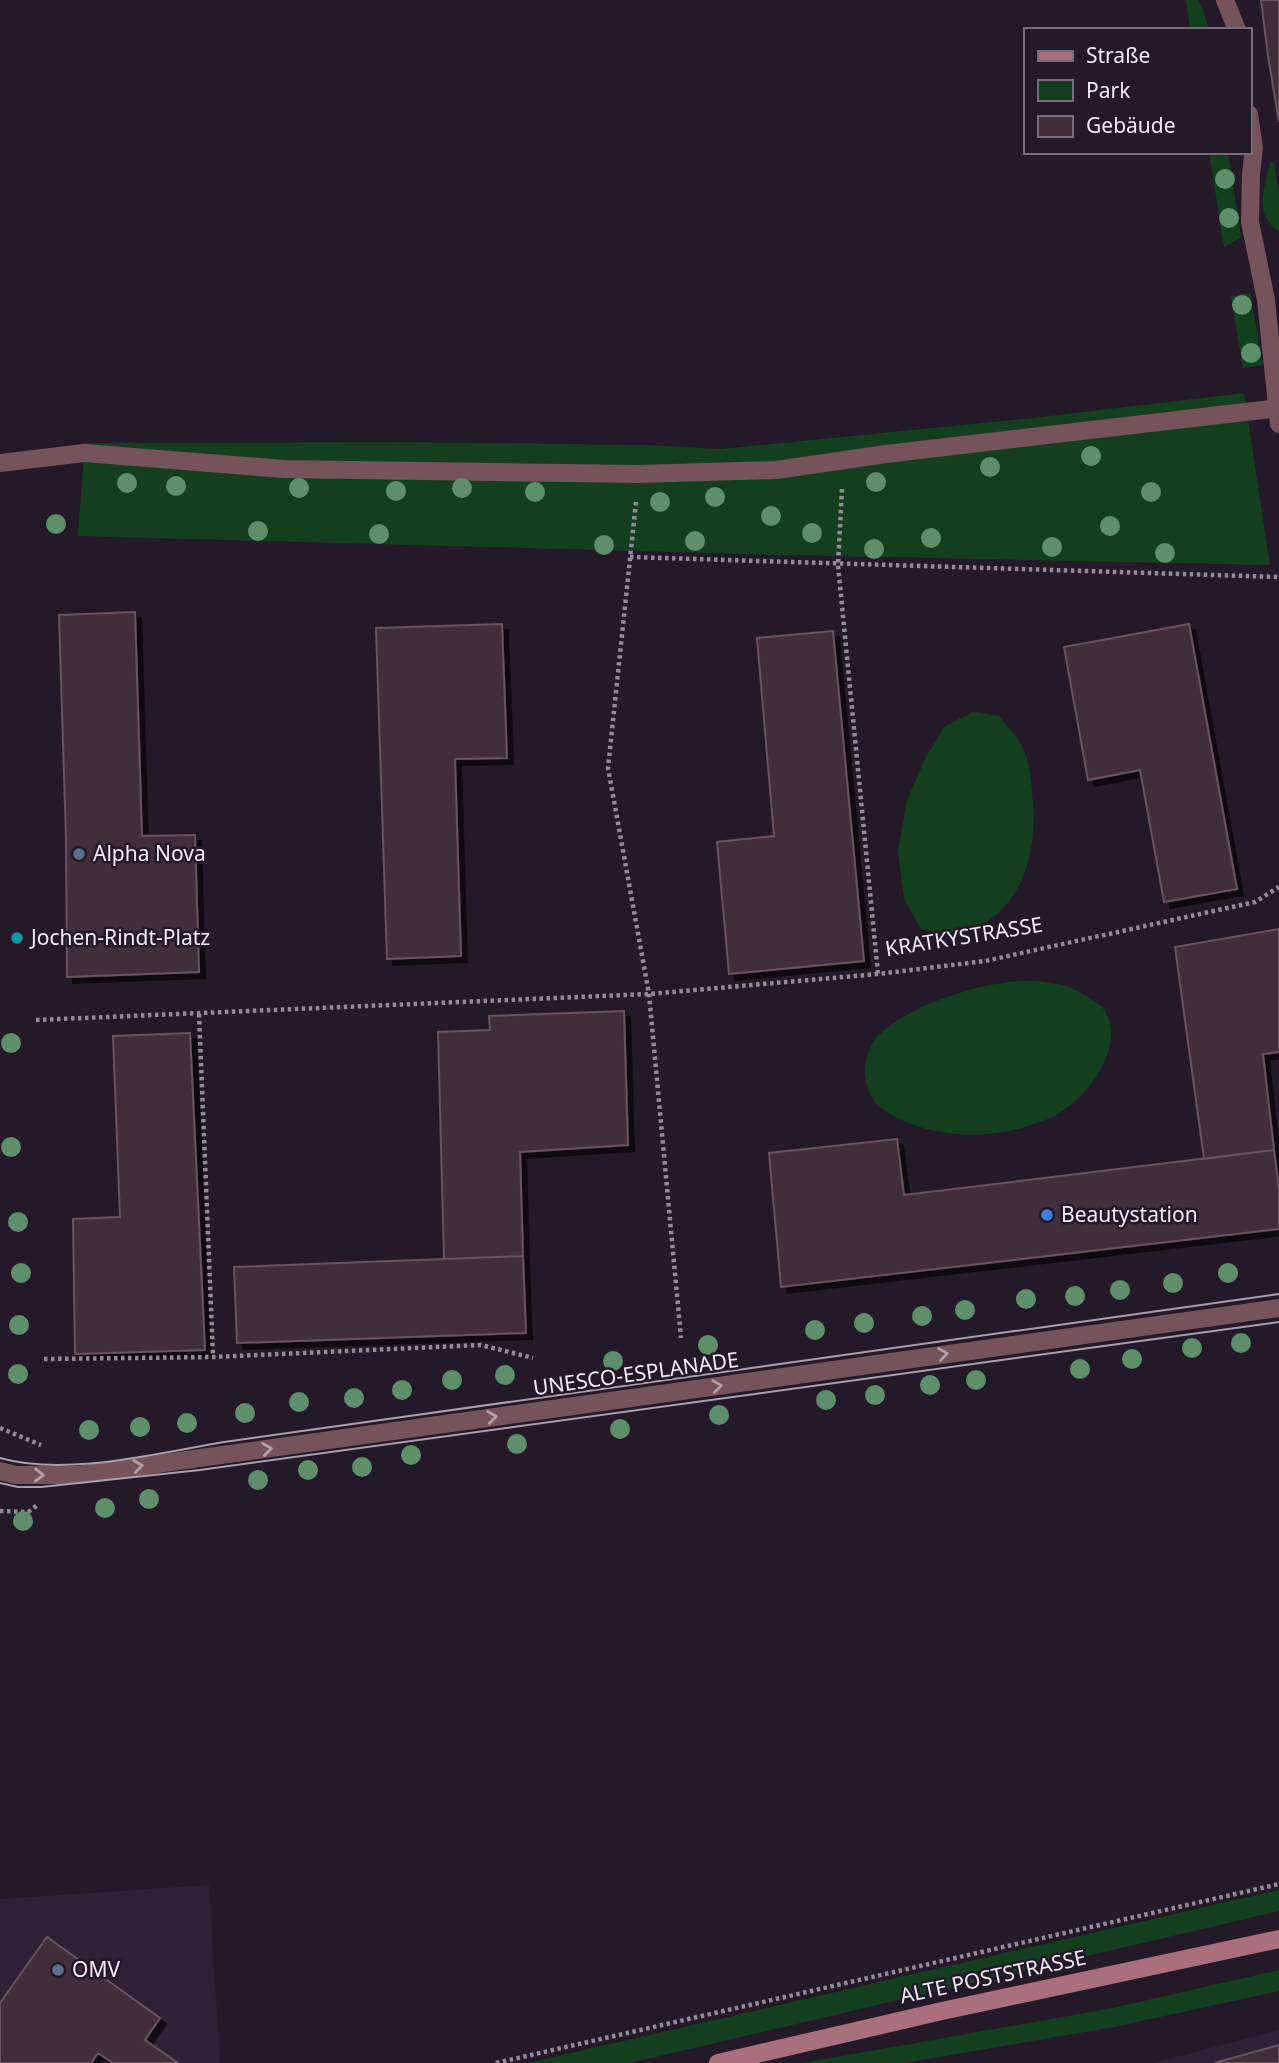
<svg xmlns="http://www.w3.org/2000/svg" width="1279" height="2063" viewBox="0 0 1279 2063" font-family="'Noto Sans',sans-serif">
	<style>
		.built { fill: #2e2035 }
		.green { fill: #133f1e }
		.building { fill: #412e3a; stroke: #67525e; stroke-width: 2; filter: url(#shadow) }
		.lines { fill: none; stroke-linecap: round; stroke-linejoin: round }
		.path { stroke: #938a97; stroke-width: 4.5; stroke-dasharray: 3.5 3.5; stroke-linecap: butt }
		.lane { stroke: #76525a; stroke-width: 18 }
		.street { stroke: #76525a; stroke-width: 18 }
		.secondary { stroke: #a96f7c; stroke-width: 18 }
		.tram { stroke: #a89fac; stroke-width: 2 }
		.tree { fill: #5e8e6a }
		.oneway { stroke: #b49ea8 }
		.service-dot { fill: #5c6f8a; stroke: #241929; stroke-width: 2.5 }
		.culture-dot { fill: #0f9aa8; stroke: #241929; stroke-width: 2.5 }
		.shop-dot { fill: #3f7fe0; stroke: #241929; stroke-width: 2.5 }
		.labels { text-anchor: middle; stroke-width: 5; stroke-linejoin: round; paint-order: stroke }
		.poi-label { font-size: 21px; fill: #f2ebf6; stroke: #241929; text-anchor: start }
		.street-label { font-size: 21px; fill: #f2ebf6; stroke: #241929 }
	</style>
	<defs>
		<filter id="shadow"><feDropShadow dx="6" dy="6" stdDeviation="0" flood-color="#0009"/></filter>
	</defs>
	<rect width="100%" height="100%" fill="#241929"/>
	<path class="built" d="M209,1885L220,2063H0V1899Z
		M1279,2030V2063H1153Z"/>
	<path class="green" d="M1186,0H1198L1203,9L1209,30H1190Z
		M1209,152H1228L1241,237L1224,247Z
		M1270,162L1274,163L1279,193V232C1253,213 1264,191 1270,162Z
		M1250,293L1263,365L1243,368L1231,296Z
		M1244,393L1270,565L786,555L78,536L84,453L82,443L400,442L643,445L721,449L1033,418Z
		M973,712L999,716C1007,726 1017,736 1022,746C1029,760 1031,778 1032,793C1039,852 1023,917 958,934C948,937 932,931 921,929L904,899L898,852L907,800L926,757L945,726Z
		M1035,981C1060,984 1067,984 1089,998C1093,1001 1099,1004 1102,1007C1130,1043 1087,1100 1054,1116C1017,1134 975,1139 935,1131C917,1127 887,1117 874,1101C867,1092 864,1077 865,1066C866,1056 871,1044 877,1037C903,1009 965,988 1003,983C1013,981 1024,981 1035,981Z
		M1279,1890V1911L630,2063H528Z
		M1279,1970V1991L1114,2027L904,2063H803L1113,2008Z"/>
	<path class="building" d="M1261,0H1279V122L1268,56Z
		M135,612L142,836L195,835L199,972L67,977L66,838L59,615Z
		M502,624L507,758L455,759L461,956L387,959L376,628Z
		M1189,624L1237,889L1164,902L1140,770L1088,780L1064,647Z
		M833,631L864,961L729,974L717,842L774,836L757,638Z
		M1279,929V1052L1263,1054L1274,1150L1204,1159L1175,947Z
		M624,1011L628,1145L520,1152L523,1256L444,1259L438,1032L490,1030L489,1016Z
		M190,1033L205,1350L75,1354L73,1219L120,1217L113,1036Z
		M897,1139L904,1195L1274,1150L1279,1189V1229L781,1287L769,1153Z
		M523,1256L526,1333L237,1343L234,1267Z
		M47,1937L160,2018L145,2040L178,2063H113L98,2053L91,2063H0V2003Z
		M1279,2045V2063H1214Z"/>
	<g class="lines">
		<path class="path" d="M842,489L838,565L878,974
			M636,502L608,768L649,994L681,1338
			M630,557L1279,577
			M199,1014L213,1357
			M36,1020L649,994L878,974L985,961L1255,902L1279,887
			M44,1359L213,1357L481,1345L533,1358
			M0,1428L41,1445
			M0,1511L28,1512L39,1504
			M496,2063L1279,1884"/>
		<path class="lane" d="M0,1471L16,1475H78L1279,1308"/>
		<path class="street" d="M1225,0L1237,30
			M1249,114L1254,148L1251,174L1250,222L1266,300L1279,424
			M0,463L84,453L284,469L639,474L776,470L886,454L1279,408"/>
		<path class="secondary" d="M718,2063L942,2011L1279,1939"/>
		<path class="tram" d="M0,1458C66,1477 157,1453 224,1442L1279,1294
			M0,1483L18,1487H41L200,1470L1279,1322"/>
	</g>
	<g class="tree">
		<circle cx="1225" cy="179" r="10"/>
		<circle cx="1229" cy="218" r="10"/>
		<circle cx="1242" cy="305" r="10"/>
		<circle cx="1251" cy="353" r="10"/>
		<circle cx="1091" cy="456" r="10"/>
		<circle cx="990" cy="467" r="10"/>
		<circle cx="876" cy="482" r="10"/>
		<circle cx="127" cy="483" r="10"/>
		<circle cx="176" cy="486" r="10"/>
		<circle cx="299" cy="488" r="10"/>
		<circle cx="462" cy="488" r="10"/>
		<circle cx="396" cy="491" r="10"/>
		<circle cx="535" cy="492" r="10"/>
		<circle cx="1151" cy="492" r="10"/>
		<circle cx="715" cy="497" r="10"/>
		<circle cx="660" cy="502" r="10"/>
		<circle cx="771" cy="516" r="10"/>
		<circle cx="56" cy="524" r="10"/>
		<circle cx="1110" cy="526" r="10"/>
		<circle cx="258" cy="531" r="10"/>
		<circle cx="812" cy="533" r="10"/>
		<circle cx="379" cy="534" r="10"/>
		<circle cx="931" cy="538" r="10"/>
		<circle cx="695" cy="541" r="10"/>
		<circle cx="604" cy="545" r="10"/>
		<circle cx="1052" cy="547" r="10"/>
		<circle cx="874" cy="549" r="10"/>
		<circle cx="1165" cy="553" r="10"/>
		<circle cx="11" cy="1043" r="10"/>
		<circle cx="11" cy="1147" r="10"/>
		<circle cx="18" cy="1222" r="10"/>
		<circle cx="21" cy="1273" r="10"/>
		<circle cx="1228" cy="1273" r="10"/>
		<circle cx="1173" cy="1283" r="10"/>
		<circle cx="1120" cy="1290" r="10"/>
		<circle cx="1075" cy="1296" r="10"/>
		<circle cx="1026" cy="1299" r="10"/>
		<circle cx="965" cy="1310" r="10"/>
		<circle cx="922" cy="1316" r="10"/>
		<circle cx="864" cy="1323" r="10"/>
		<circle cx="19" cy="1325" r="10"/>
		<circle cx="815" cy="1330" r="10"/>
		<circle cx="1241" cy="1343" r="10"/>
		<circle cx="708" cy="1345" r="10"/>
		<circle cx="1192" cy="1348" r="10"/>
		<circle cx="1132" cy="1359" r="10"/>
		<circle cx="613" cy="1361" r="10"/>
		<circle cx="1080" cy="1369" r="10"/>
		<circle cx="18" cy="1374" r="10"/>
		<circle cx="505" cy="1375" r="10"/>
		<circle cx="452" cy="1380" r="10"/>
		<circle cx="976" cy="1380" r="10"/>
		<circle cx="930" cy="1385" r="10"/>
		<circle cx="402" cy="1390" r="10"/>
		<circle cx="875" cy="1395" r="10"/>
		<circle cx="354" cy="1398" r="10"/>
		<circle cx="826" cy="1400" r="10"/>
		<circle cx="299" cy="1402" r="10"/>
		<circle cx="245" cy="1413" r="10"/>
		<circle cx="719" cy="1415" r="10"/>
		<circle cx="187" cy="1423" r="10"/>
		<circle cx="140" cy="1427" r="10"/>
		<circle cx="620" cy="1429" r="10"/>
		<circle cx="89" cy="1430" r="10"/>
		<circle cx="517" cy="1444" r="10"/>
		<circle cx="411" cy="1455" r="10"/>
		<circle cx="362" cy="1467" r="10"/>
		<circle cx="308" cy="1470" r="10"/>
		<circle cx="258" cy="1480" r="10"/>
		<circle cx="149" cy="1499" r="10"/>
		<circle cx="105" cy="1508" r="10"/>
		<circle cx="23" cy="1521" r="10"/>
	</g>
	<defs><path id="oneway-chevron" d="M-2-3.5L2.5 0L-2 3.5" fill="none" stroke-width="1.6" stroke-linecap="round" stroke-linejoin="round" transform="scale(1.75)"/></defs>
	<g class="oneway">
		<use href="#oneway-chevron" transform="translate(943 1354) rotate(-8)"/>
		<use href="#oneway-chevron" transform="translate(717 1386) rotate(-8)"/>
		<use href="#oneway-chevron" transform="translate(492 1417) rotate(-8)"/>
		<use href="#oneway-chevron" transform="translate(267 1449) rotate(-8)"/>
		<use href="#oneway-chevron" transform="translate(138 1466) rotate(-8)"/>
		<use href="#oneway-chevron" transform="translate(39 1475) rotate(1)"/>
	</g>
	<g class="service-dot">
		<circle cx="79" cy="854" r="7"/>
		<circle cx="58" cy="1970" r="7"/>
	</g>
	<circle class="culture-dot" cx="17" cy="938" r="7"/>
	<circle class="shop-dot" cx="1047" cy="1215" r="7"/>
	<g class="labels">
		<g class="poi-label">
			<text x="93" y="861">Alpha Nova</text>
			<text x="31" y="945">Jochen-Rindt-Platz</text>
			<text x="1061" y="1222">Beautystation</text>
			<text x="72" y="1977">OMV</text>
		</g>
		<g class="street-label">
			<text transform="translate(964 937) rotate(-9)" y="7">KRATKYSTRASSE</text>
			<text transform="translate(636 1374) rotate(-8)" y="7">UNESCO-ESPLANADE</text>
			<text transform="translate(993 1977) rotate(-12)" y="7">ALTE POSTSTRASSE</text>
		</g>
	</g>
	<rect x="1024" y="28" width="228" height="126" fill="#241929" stroke="#766d7b" stroke-width="2"/>
	<rect x="1038" y="51" width="35" height="10" fill="#a96f7c" stroke="#766d7b" stroke-width="2"/>
	<text x="1086" y="63" font-size="21" fill="#f2ebf6">Straße</text>
	<rect x="1038" y="80" width="35" height="21" fill="#133f1e" stroke="#766d7b" stroke-width="2"/>
	<text x="1086" y="98" font-size="21" fill="#f2ebf6">Park</text>
	<rect x="1038" y="116" width="35" height="21" fill="#412e3a" stroke="#766d7b" stroke-width="2"/>
	<text x="1086" y="133" font-size="21" fill="#f2ebf6">Gebäude</text>
</svg>
